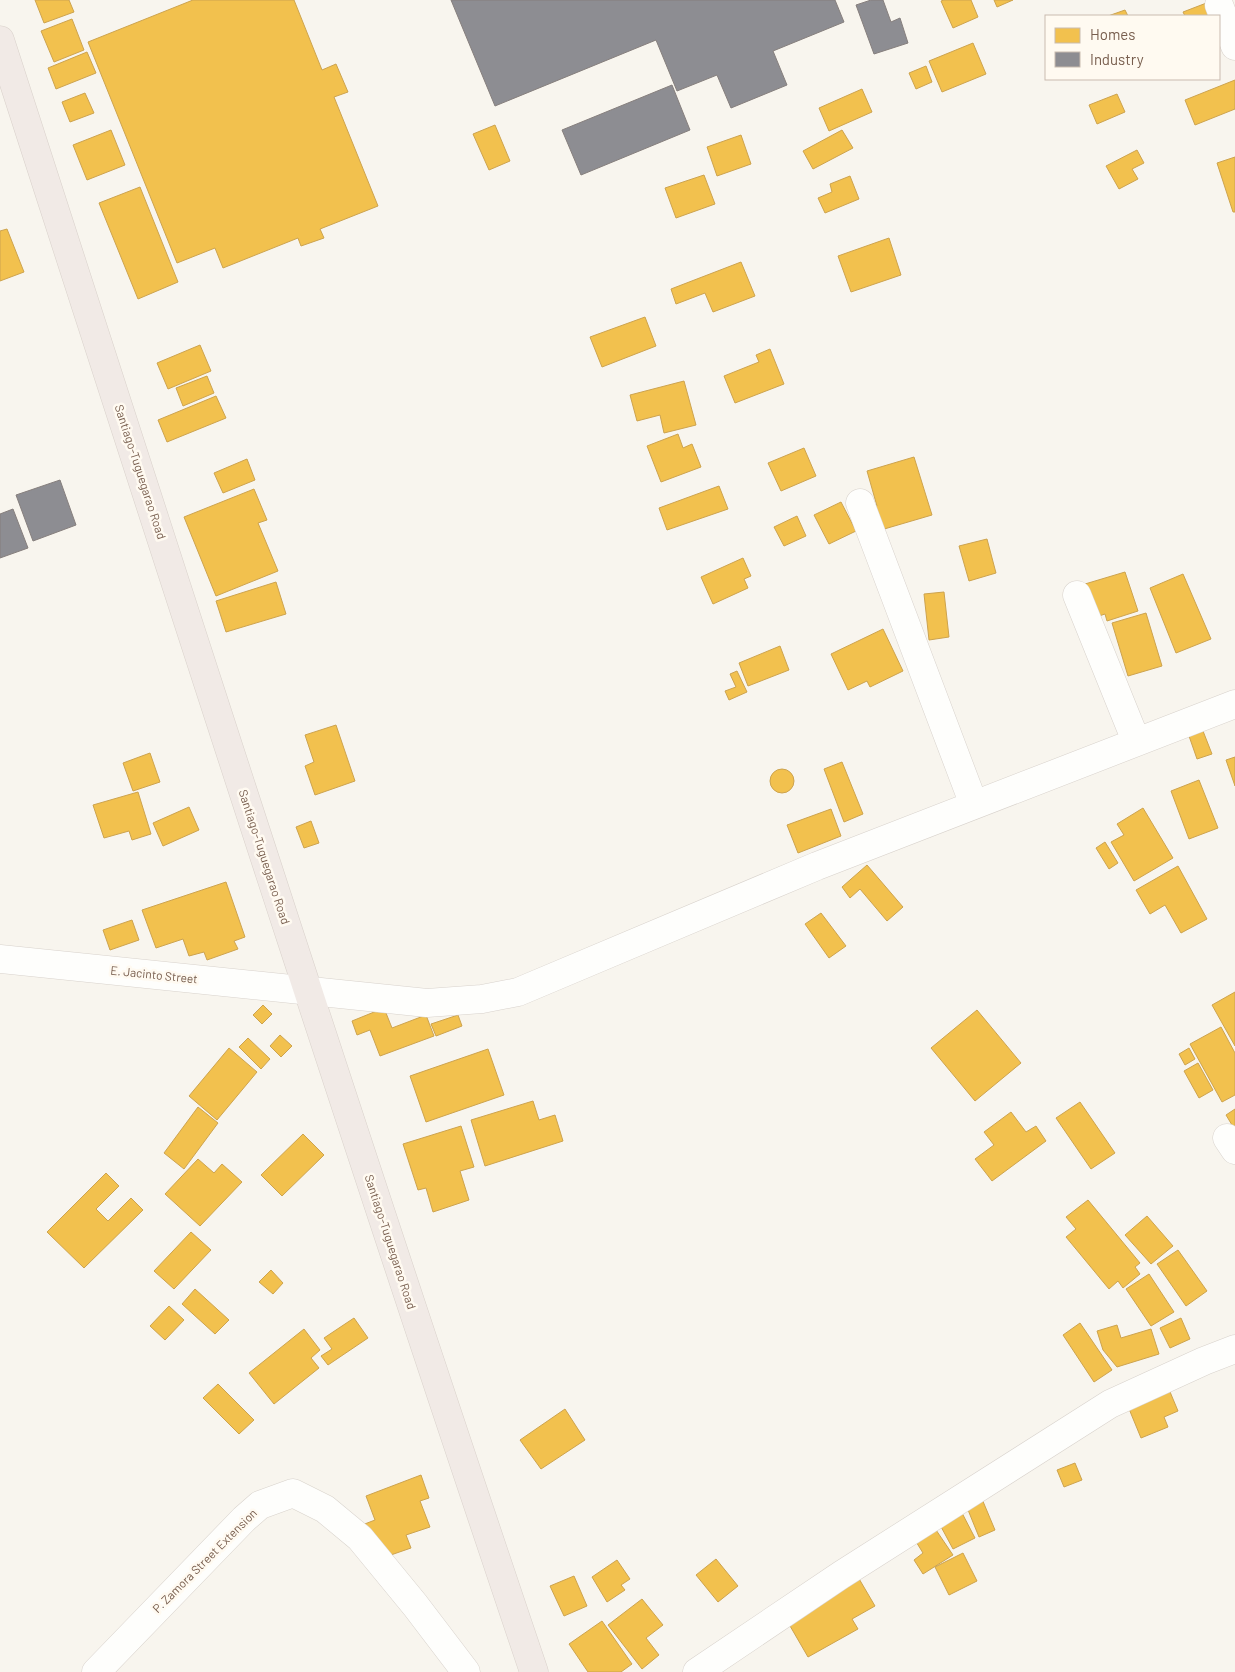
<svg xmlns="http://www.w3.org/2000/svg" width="1235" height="1672" viewBox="0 0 1235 1672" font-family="Barlow,sans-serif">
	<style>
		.homes { fill: #f2c14e; stroke: #cda34e }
		.industry { fill: #8d8d92; stroke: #867f7d }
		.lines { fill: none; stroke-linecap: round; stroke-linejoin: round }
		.minor-casing { stroke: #d8d2cc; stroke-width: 29 }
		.highway-casing { stroke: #d9d1cb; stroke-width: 29 }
		.minor { stroke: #fefefc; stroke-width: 28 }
		.highway { stroke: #f1eae6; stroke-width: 28 }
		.labels { text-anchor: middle; stroke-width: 5; stroke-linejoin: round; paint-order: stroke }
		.street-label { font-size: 12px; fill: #775d4d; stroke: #fffaf1 }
	</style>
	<rect width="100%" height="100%" fill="#f8f5ee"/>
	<path class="homes" d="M35,0H69L74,12L44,23Z
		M193,0H294L322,70L336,64L348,92L334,97L378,206L320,229L324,238L301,246L298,238L223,268L215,248L177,263L88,42Z
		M944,0H971L978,17L953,28L941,1Z
		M994,0H1013L997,7Z
		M1209,2L1215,16H1185L1183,12Z
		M1125,10L1128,16H1108Z
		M72,19L84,50L54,62L41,31Z
		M973,43L986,74L942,92L929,61Z
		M87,52L96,73L56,89L48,68Z
		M926,66L932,82L916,89L909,73Z
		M1235,80V109L1195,125L1185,100Z
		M862,89L872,112L829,131L819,108Z
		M85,93L94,113L70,122L62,102Z
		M1117,94L1125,112L1097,124L1089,105Z
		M495,125L510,161L489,170L473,134Z
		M111,130L125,165L87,180L73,145Z
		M842,130L853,148L813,169L803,151Z
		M741,135L751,164L717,176L707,147Z
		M1137,150L1144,163L1132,169L1138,179L1119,189L1106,166Z
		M1235,157V212H1233L1217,163Z
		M704,175L715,204L676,218L665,188Z
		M850,176L859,199L825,213L818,198L832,192L830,184Z
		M140,187L178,282L138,299L99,203Z
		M7,229L24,272L0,281V231Z
		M889,238L901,275L851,292L838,256Z
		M741,262L755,296L713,312L705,293L676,304L671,289Z
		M645,317L656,346L602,367L590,337Z
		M200,345L211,371L168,389L157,363Z
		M770,349L784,384L735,403L724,376L759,362L756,355Z
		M207,376L214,393L183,406L176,388Z
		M684,381L696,425L664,433L660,415L637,421L630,395Z
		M216,396L226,418L167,442L158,420Z
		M678,434L683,448L692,444L701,467L661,482L647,446Z
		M804,448L816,476L781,491L768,463Z
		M914,457L932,515L874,532L867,509L877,506L867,471Z
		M247,459L255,480L223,493L214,473Z
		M719,486L728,509L667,530L659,508Z
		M254,489L267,520L258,523L278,571L216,596L184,517Z
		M841,502L856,531L829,544L814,515Z
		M797,516L806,536L784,546L774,527Z
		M987,539L996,573L969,581L959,546Z
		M743,558L751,576L744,579L748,588L713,604L701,577Z
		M1125,572L1138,611L1107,621L1105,614L1096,617L1085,584Z
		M1183,574L1211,639L1176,653L1150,588Z
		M276,582L286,614L226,632L216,601Z
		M944,592L949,637L929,640L924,594Z
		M1146,613L1162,666L1128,676L1112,623Z
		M883,629L903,671L870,687L867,681L848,690L831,654Z
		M780,646L789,670L748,686L739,663Z
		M737,671L747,692L729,700L725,691L736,687L730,674Z
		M336,725L355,781L315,795L305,766L314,762L305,735Z
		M1203,731L1212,754L1197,759L1189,736Z
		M150,753L160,782L133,791L123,763Z
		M1235,757V786L1226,760Z
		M842,762L863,814L844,822L824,769Z
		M770 781a12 12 0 1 1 24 0a12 12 0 1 1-24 0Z
		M1199,780L1218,828L1189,839L1171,791Z
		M138,792L151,834L132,840L129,831L104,838L93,805Z
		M189,807L199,830L163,846L153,823Z
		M1143,808L1173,858L1134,881L1111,842L1124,835L1117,824Z
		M831,809L841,836L798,853L787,825Z
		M311,821L319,843L304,848L296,827Z
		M1105,842L1118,863L1109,869L1096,848Z
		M867,865L903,907L887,921L860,889L850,898L842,887Z
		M1178,866L1207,919L1181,933L1165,905L1150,914L1136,890Z
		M226,882L245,937L234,941L238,949L207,960L204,952L189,956L183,939L156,948L142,910Z
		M821,913L846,946L829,958L805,924Z
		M132,920L139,940L110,950L103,930Z
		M1235,992V1046L1212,1005Z
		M263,1005L272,1014L262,1024L253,1015Z
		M384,1008L392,1028L426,1015L434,1036L380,1056L370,1030L357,1035L352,1021Z
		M977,1010L1021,1063L975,1101L931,1048Z
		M458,1015L462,1026L436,1036L431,1024Z
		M1221,1027L1235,1053V1095L1222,1102L1190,1044Z
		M280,1035L292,1046L281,1057L270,1046Z
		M248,1038L270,1059L261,1069L239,1047Z
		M229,1048L257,1072L217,1120L189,1096Z
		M1189,1048L1195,1059L1185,1065L1179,1054Z
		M488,1049L504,1095L426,1122L410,1076Z
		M1198,1063L1213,1090L1199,1098L1184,1071Z
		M533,1101L539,1120L555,1115L563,1141L485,1166L471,1120Z
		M1080,1102L1115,1153L1091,1169L1056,1118Z
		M198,1107L218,1123L184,1169L164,1153Z
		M1235,1109V1130L1226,1115Z
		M1011,1112L1026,1132L1036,1126L1046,1141L992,1181L975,1159L994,1145L984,1132Z
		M461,1126L474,1167L460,1171L469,1200L433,1212L426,1188L418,1190L403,1144Z
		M303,1134L324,1155L282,1196L261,1175Z
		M198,1159L214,1173L222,1164L242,1182L200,1226L165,1194Z
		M106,1173L119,1186L96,1209L108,1221L131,1198L143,1210L84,1268L47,1232Z
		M1088,1200L1140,1263L1135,1267L1140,1274L1123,1288L1118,1281L1109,1289L1066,1237L1076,1229L1066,1217Z
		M1147,1216L1173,1246L1151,1264L1125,1235Z
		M191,1232L211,1250L174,1289L154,1271Z
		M1178,1250L1207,1291L1186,1306L1157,1264Z
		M271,1270L283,1283L273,1294L259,1282Z
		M1149,1274L1174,1312L1151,1326L1126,1289Z
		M195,1289L229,1320L215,1334L182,1304Z
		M169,1306L184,1320L165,1340L150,1326Z
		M354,1318L368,1338L328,1365L321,1356L332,1349L324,1338Z
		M1181,1318L1190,1339L1170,1348L1160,1328Z
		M1080,1323L1112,1370L1094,1382L1063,1335Z
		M1117,1325L1121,1338L1151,1329L1159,1354L1117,1367L1103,1350L1097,1331Z
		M304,1329L320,1350L311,1358L319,1368L274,1404L249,1373Z
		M218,1384L254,1420L239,1434L203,1398Z
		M1168,1387L1178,1411L1164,1417L1168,1427L1141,1438L1127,1404Z
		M565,1409L585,1440L541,1469L520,1440Z
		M1075,1463L1082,1480L1064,1487L1057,1470Z
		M421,1475L429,1498L420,1501L430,1527L406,1535L411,1548L385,1557L357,1527L375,1520L366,1496Z
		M982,1499L995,1530L979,1537L966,1505Z
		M961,1511L975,1538L953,1549L939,1523Z
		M934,1527L953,1555L923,1574L914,1560L923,1553L915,1540Z
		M963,1553L977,1581L949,1595L935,1567Z
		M716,1559L738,1586L718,1602L696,1575Z
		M617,1560L630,1579L621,1585L625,1590L607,1602L592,1577Z
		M574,1576L587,1606L564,1616L550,1586Z
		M858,1577L875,1606L852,1619L858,1629L808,1657L786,1619Z
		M642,1599L663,1625L646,1638L659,1655L642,1669L608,1625Z
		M602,1621L632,1664L621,1672H588L569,1644Z"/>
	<path class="industry" d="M451,0H835L844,22L773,51L787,85L731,108L717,75L677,91L656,40L495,106Z
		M871,0H883L891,22L900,18L908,43L874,54L856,5Z
		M672,85L690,130L581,175L562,130Z
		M60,480L76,525L33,541L16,495Z
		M13,509L28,548L0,558V514Z"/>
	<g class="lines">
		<defs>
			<path id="minor" d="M1219,5L1235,46
				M860,503L974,805
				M1077,595L1136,741
				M0,959L427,1003L482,999L518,992L817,866L1235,704
				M1227,1138L1235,1150
				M96,1672L244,1519L260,1505L293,1493L325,1509L360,1538L415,1605L466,1672
				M697,1672L841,1575L1110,1404L1204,1361L1235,1349"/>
			<path id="highway" d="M0,40C176,585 351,1130 534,1672"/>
		</defs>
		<use href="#minor" class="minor-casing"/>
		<use href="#highway" class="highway-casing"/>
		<use href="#minor" class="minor"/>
		<use href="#highway" class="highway"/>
	</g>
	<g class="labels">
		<g class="street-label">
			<text transform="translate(140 472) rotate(72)" y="4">Santiago-Tuguegarao Road</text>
			<text transform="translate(264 857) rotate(72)" y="4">Santiago-Tuguegarao Road</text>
			<text transform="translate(154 975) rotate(6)" y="4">E. Jacinto Street</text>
			<text transform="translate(390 1242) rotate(72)" y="4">Santiago-Tuguegarao Road</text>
			<text transform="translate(205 1561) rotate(-45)" y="4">P. Zamora Street Extension</text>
		</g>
	</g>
	<rect x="1045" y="15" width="175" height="65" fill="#fffaf1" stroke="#c9bbaf"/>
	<rect x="1055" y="28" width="25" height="15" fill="#f2c14e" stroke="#c9bbaf"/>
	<text x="1090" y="40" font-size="15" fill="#775d4d">Homes</text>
	<rect x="1055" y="52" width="25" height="15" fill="#8d8d92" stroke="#c9bbaf"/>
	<text x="1090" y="65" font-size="15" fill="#775d4d">Industry</text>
</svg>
